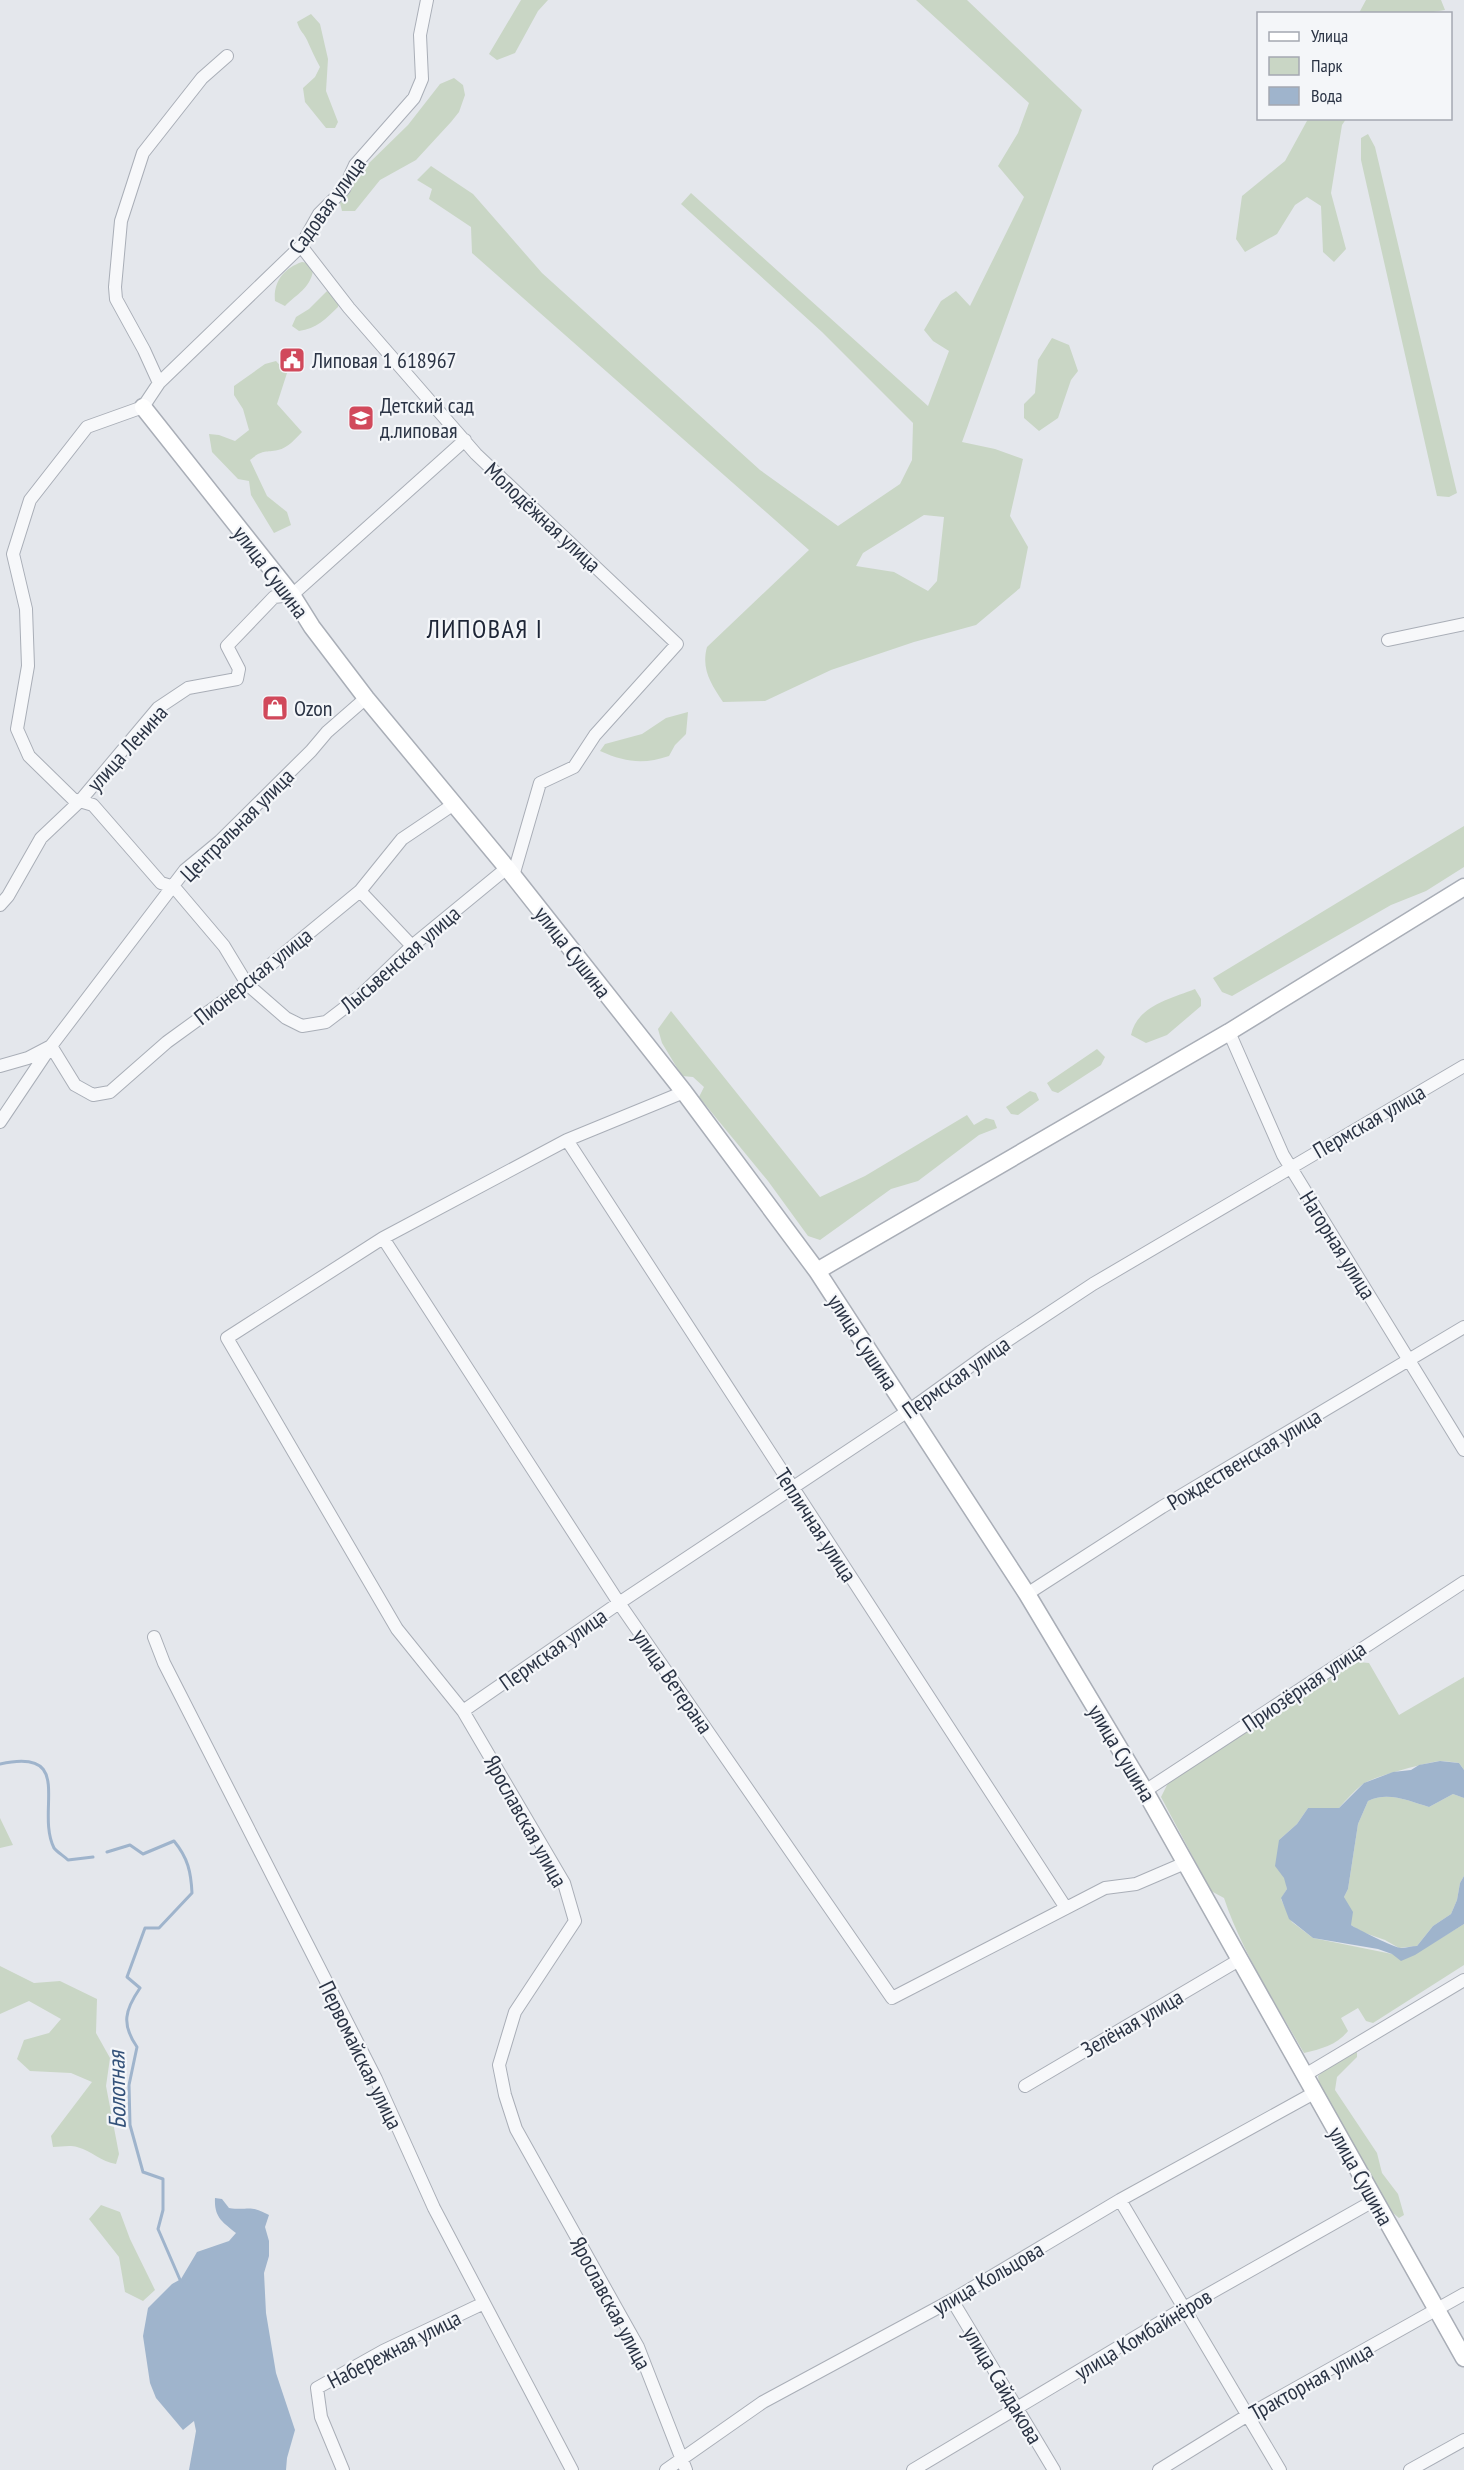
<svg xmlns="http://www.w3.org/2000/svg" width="1464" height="2470" viewBox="0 0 1464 2470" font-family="'PT Sans Narrow',sans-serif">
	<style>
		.green { fill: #c9d6c5; fill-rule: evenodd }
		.water { fill: #9fb4cc }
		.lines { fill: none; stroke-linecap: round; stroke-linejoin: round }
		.stream { stroke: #9fb4cc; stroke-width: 3 }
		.street-casing { stroke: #a9aeb7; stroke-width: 14 }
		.secondary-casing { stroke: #a9aeb7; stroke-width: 19 }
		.street { stroke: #f7f8fa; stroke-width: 12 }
		.secondary { stroke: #fff; stroke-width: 16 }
		.labels { text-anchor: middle; stroke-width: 4.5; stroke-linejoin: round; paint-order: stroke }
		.street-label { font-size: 22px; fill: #2b3445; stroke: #f4f6f9 }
		.poi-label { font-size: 22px; fill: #2b3445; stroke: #f4f6f9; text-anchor: start }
		.water-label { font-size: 24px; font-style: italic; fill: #34527a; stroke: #f4f6f9 }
		.quarter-label { font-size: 26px; letter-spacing: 1.5px; fill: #1d2536; stroke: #f4f6f9 }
	</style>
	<rect width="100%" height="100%" fill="#e4e7ec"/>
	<path class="green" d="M521,0H548L538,11L515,53L497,60L489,54Z
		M916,0H967L1082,110L962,442L995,449L1023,459L1010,516L1028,547L1020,588L976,625L914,642L831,670L765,701L723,702C711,684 701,669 707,647L809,550L472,253L471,227L429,199L432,189L417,180L431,166L473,194L542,273L760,470L838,526L900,484L912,460L913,423L822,332L681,204L691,193L928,406L949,351L933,341L924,330L941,301L956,291L970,306L1024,197L998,166L1018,133L1029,103ZM924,515L944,517L937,581L928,591L894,572L856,566L863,553Z
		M1366,0H1441L1445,10L1421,14L1359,13Z
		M311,14L320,24L328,59L326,91L338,122L335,128H326L305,102L303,88L315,77L320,67C315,58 311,49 307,40C304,33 300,32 297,22Z
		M454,78L463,85L465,95L459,112L451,122L416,160L380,180L355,211H342L340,203L366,166L408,125L440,84Z
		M1308,119H1346L1342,125L1331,193L1346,249L1334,262L1323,252L1321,206L1307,197L1295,205L1277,234L1245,252L1236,239L1242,196L1285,161Z
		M1368,134L1375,147L1457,493L1449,497L1437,496L1361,160V138Z
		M302,262L308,263L313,271C310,288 297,294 285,306L275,301C273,282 284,268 302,262Z
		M327,291L338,301V307C327,318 316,329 299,331L292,326L296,317L309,309Z
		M1052,338L1069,345L1078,371L1071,380L1058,418L1039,431L1024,418V404L1035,393L1038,360Z
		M276,361L287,373L277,404L302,432C295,439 288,448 278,450C264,453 263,449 250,460L267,496L287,512L291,525L274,533L251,495L249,481L238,479L212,452L209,434L219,435L235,441L249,430L243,409L234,395V386L265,364Z
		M688,712L686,734L675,745L669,756C643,765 625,762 600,751L605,744L642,734L666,718Z
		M1464,826V867L1426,891L1391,905L1232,996L1222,992L1213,978Z
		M1195,989L1201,999V1006L1167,1035L1146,1043L1131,1035C1137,1006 1170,999 1195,989Z
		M671,1011L820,1197L865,1176L967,1115L974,1125L986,1118L994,1120L997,1128L979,1135L918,1181L891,1189L820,1240L808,1236L768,1181L699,1097L704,1087L693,1077L682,1076L662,1043L658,1029Z
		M1097,1049L1105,1057L1101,1065L1058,1093L1052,1091L1047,1083Z
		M1030,1091L1036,1093L1039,1100L1018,1115L1011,1114L1006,1107Z
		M1358,1662L1369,1663L1399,1715L1464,1677V1770L1459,1763C1453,1762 1446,1761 1440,1761C1428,1762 1372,1777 1363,1784C1354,1791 1346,1800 1339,1808H1308L1297,1824L1279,1840L1287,1889L1281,1899L1292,1922L1313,1938L1392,1954L1433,1943L1464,1924V1965L1373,2023L1366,2021L1358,2008L1341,2018L1348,2031C1337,2045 1321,2049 1304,2053C1277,2006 1240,1948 1224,1898L1211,1891L1161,1797L1170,1779L1255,1726L1289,1699Z
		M1453,1794L1464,1798V1876L1460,1883L1457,1900L1451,1914L1433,1926L1417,1946L1399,1948L1385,1940L1362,1932L1351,1925L1344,1897L1348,1889L1358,1824L1368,1801C1388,1791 1409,1801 1429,1807Z
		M0,1818L13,1845L0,1848Z
		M0,1966L34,1983L60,1981L97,1999L96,2033L110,2058L106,2086L119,2154L116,2164C101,2162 92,2151 77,2147C70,2145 60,2147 53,2147L51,2136L92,2082L71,2073L30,2071L17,2059L24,2040L49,2033L61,2019L29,2001L0,2014Z
		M1357,2052V2057L1337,2077L1335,2090L1377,2153L1382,2173L1398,2194L1404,2215L1399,2218L1393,2213L1364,2166L1319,2083L1318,2076L1326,2069Z
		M101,2205L120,2212L130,2239L155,2290L143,2301L125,2292L119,2257L89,2219Z"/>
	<path class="water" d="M1440,1761L1459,1763L1464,1770V1798L1453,1794L1429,1807C1409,1801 1388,1791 1368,1801L1358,1824L1348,1889L1344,1897L1353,1912L1351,1925C1357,1929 1395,1948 1401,1948C1406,1948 1412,1946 1417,1946L1433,1926L1451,1914L1457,1900L1460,1883L1464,1876V1924L1415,1955L1401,1961L1392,1954L1378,1949L1313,1938L1289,1919L1281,1898L1287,1889L1284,1878L1275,1866L1279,1840L1297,1824L1308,1808H1339L1364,1783L1393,1772L1411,1770L1419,1765Z
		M215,2198L222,2199L229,2208C249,2211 249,2204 269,2215L265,2227L269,2241V2256L264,2273L266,2313L276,2373L295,2430L287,2458L286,2470H189L196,2431L194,2421L183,2430L156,2398L150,2383L143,2336L148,2308L172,2284L181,2279L197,2252L229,2241L236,2233C223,2222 214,2218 215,2198Z"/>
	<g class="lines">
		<path class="stream" d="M0,1764C76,1747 35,1810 54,1848C57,1852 64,1856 68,1860L93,1857
			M107,1852L130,1845L143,1854L174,1841C188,1858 191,1872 192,1893L159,1928H145L127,1977L140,1988C125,2010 121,2024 137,2047L129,2085L130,2125L143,2172L163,2179V2210L158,2229L181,2282"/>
		<defs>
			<path id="street" d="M427,0L420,35L422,79L414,98L355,165L344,189L319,214L301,246L159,383L143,407L87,427L30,500L13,554L26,609L28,666L17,729L29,756L73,799L93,805L161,883L174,887L224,946L247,984L286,1018L302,1026L326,1022L360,996L412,946L507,868
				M301,246L349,308L476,454L677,644L595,735L574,767L540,783L513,876
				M159,383L144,350L116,299L115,287L121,221L143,153L202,78L227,56
				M1388,640L1464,624
				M360,891L412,946
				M0,905L8,896L41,838L80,801L158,708L188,688L237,679L239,669L227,646L274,597L292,595L465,440
				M1229,1032L1283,1155L1464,1450
				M0,1066L28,1058L51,1046L75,1085L93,1095L110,1092L167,1042L247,984L360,891L402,839L454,804
				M684,1092L567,1140L383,1238L227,1338L397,1629L463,1711L564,1883L575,1921L515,2012L499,2065L505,2095L516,2129L638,2347L686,2470
				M0,1122L51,1046L185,870L220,841L311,751L327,732L366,698
				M567,1140L1066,1908
				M383,1238L619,1603L892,1998L1105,1888L1136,1884L1185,1863
				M1027,1594L1162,1507L1464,1327
				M154,1637L164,1663L376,2079L434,2208L572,2470
				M463,1711L619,1603L908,1411L990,1352L1093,1284L1464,1066
				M1145,1791L1464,1582
				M1305,2075L1464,1980
				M1025,2086L1239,1960
				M1120,2200L1280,2470
				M952,2300L1054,2470
				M343,2470L321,2417L317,2388L383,2351L484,2303
				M666,2470L763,2402L952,2300L1120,2200L1314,2093
				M913,2470L1184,2308L1375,2200
				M1159,2470L1248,2415L1464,2294
				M1410,2470L1464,2440"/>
			<path id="secondary" d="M143,407L292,595L312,627L366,698L507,868L684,1092L817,1271L1027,1594L1145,1791L1464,2358
				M817,1271L1229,1032L1464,887"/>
		</defs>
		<use href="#street" class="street-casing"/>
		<use href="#secondary" class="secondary-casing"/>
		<use href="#street" class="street"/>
		<use href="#secondary" class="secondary"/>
	</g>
	<defs>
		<symbol id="civic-square" viewBox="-11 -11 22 22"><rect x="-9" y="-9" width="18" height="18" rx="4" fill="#d1495b" stroke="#f4f6f9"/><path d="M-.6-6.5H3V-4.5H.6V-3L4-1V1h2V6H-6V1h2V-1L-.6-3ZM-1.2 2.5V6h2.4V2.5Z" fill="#fff"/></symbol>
		<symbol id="school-square" viewBox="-11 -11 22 22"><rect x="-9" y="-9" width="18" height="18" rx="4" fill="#d1495b" stroke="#f4f6f9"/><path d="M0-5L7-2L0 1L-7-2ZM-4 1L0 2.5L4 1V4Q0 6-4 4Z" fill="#fff"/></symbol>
		<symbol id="shop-square" viewBox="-11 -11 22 22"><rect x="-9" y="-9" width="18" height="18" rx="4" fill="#d1495b" stroke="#f4f6f9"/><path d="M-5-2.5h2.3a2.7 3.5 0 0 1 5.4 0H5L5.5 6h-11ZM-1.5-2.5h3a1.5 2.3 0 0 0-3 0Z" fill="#fff"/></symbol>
	</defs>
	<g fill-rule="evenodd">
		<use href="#civic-square" x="277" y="345" width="30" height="30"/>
		<use href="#school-square" x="346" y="403" width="30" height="30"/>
		<use href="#shop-square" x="260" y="693" width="30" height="30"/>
	</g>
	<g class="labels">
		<g class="street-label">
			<text transform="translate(327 205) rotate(-54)" y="8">Садовая улица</text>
			<text transform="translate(543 517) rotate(43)" y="8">Молодёжная улица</text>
			<text transform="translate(271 572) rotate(53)" y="8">улица Сушина</text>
			<text transform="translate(127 748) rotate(-48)" y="8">улица Ленина</text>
			<text transform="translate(237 825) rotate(-45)" y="8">Центральная улица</text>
			<text transform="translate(573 952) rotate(52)" y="8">улица Сушина</text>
			<text transform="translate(400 959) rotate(-41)" y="8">Лысьвенская улица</text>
			<text transform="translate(253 976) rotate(-38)" y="8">Пионерская улица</text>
			<text transform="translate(1369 1121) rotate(-30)" y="8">Пермская улица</text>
			<text transform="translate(1338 1245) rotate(58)" y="8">Нагорная улица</text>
			<text transform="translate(863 1342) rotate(57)" y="8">улица Сушина</text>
			<text transform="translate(956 1377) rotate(-35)" y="8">Пермская улица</text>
			<text transform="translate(1244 1459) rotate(-31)" y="8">Рождественская улица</text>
			<text transform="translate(816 1525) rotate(57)" y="8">Тепличная улица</text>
			<text transform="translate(553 1649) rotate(-35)" y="8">Пермская улица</text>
			<text transform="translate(673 1681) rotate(55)" y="8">улица Ветерана</text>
			<text transform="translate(1304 1686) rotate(-34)" y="8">Приозёрная улица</text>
			<text transform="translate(1122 1753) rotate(59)" y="8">улица Сушина</text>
			<text transform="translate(526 1821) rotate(61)" y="8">Ярославская улица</text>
			<text transform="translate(1132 2023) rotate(-30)" y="8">Зелёная улица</text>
			<text transform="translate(361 2055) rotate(64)" y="8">Первомайская улица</text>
			<text transform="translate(1361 2176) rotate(61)" y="8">улица Сушина</text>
			<text transform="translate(988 2278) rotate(-30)" y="8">улица Кольцова</text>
			<text transform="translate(611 2303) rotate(62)" y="8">Ярославская улица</text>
			<text transform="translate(1143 2334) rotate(-31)" y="8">улица Комбайнёров</text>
			<text transform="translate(394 2349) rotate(-27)" y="8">Набережная улица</text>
			<text transform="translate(1311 2381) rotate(-29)" y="8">Тракторная улица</text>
			<text transform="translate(1003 2385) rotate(59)" y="8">улица Сайдакова</text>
		</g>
		<g class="poi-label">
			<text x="312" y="368">Липовая 1 618967</text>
			<text x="380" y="413">Детский сад<tspan x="380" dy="25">д.липовая</tspan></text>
			<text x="294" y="716">Ozon</text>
		</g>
		<g class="water-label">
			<text transform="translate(117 2090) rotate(-91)" y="8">Болотная</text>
		</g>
		<g class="quarter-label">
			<text x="485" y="638">ЛИПОВАЯ I</text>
		</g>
	</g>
	<rect x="1257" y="12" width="195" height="108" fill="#f4f6f9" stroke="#a4a8b1" stroke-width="1.5"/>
	<rect x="1269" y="32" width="30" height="9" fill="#ffffff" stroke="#a4a8b1" stroke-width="1.5"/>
	<text x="1311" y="42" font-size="18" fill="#2b3445">Улица</text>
	<rect x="1269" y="57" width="30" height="18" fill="#c9d6c5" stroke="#a4a8b1" stroke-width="1.5"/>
	<text x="1311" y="72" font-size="18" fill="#2b3445">Парк</text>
	<rect x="1269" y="87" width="30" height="18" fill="#9fb4cc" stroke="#a4a8b1" stroke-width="1.5"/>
	<text x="1311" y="102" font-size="18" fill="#2b3445">Вода</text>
</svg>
